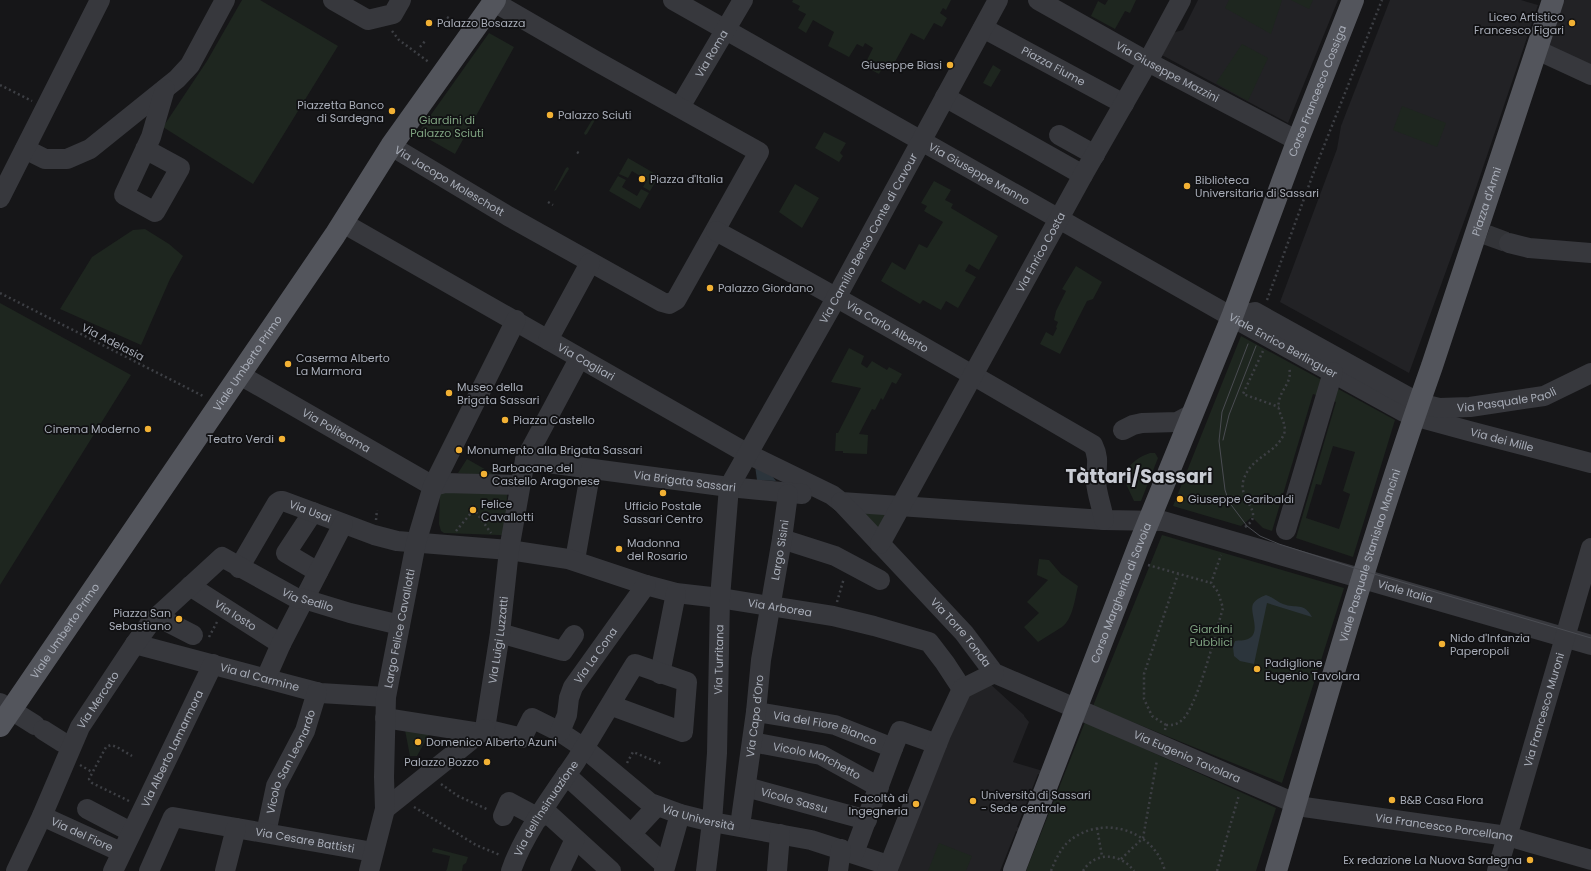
<svg xmlns="http://www.w3.org/2000/svg" width="1591" height="871" viewBox="0 0 1591 871" font-family="Poppins,sans-serif">
	<style>
		.built { fill: #222225 }
		.green { fill: #1e261f; fill-rule: evenodd }
		.water { fill: #2c353c }
		.lines { fill: none; stroke-linecap: round; stroke-linejoin: round }
		.minor-tunnel { stroke: #333438; stroke-width: 20; stroke-dasharray: 20 10; stroke-linecap: butt }
		.path { stroke: #3d3f44; stroke-width: 2.5; stroke-dasharray: 2 3; stroke-linecap: butt }
		.minor { stroke: #37383d; stroke-width: 20 }
		.major { stroke: #53555c; stroke-width: 22 }
		.tram { stroke: #4a4c52; stroke-width: 1 }
		.poi-dot { fill: #f2b134; stroke: #111113; stroke-width: 1.5 }
		.labels { text-anchor: middle; stroke-width: 3.5; stroke-linejoin: round; paint-order: stroke }
		.poi-label { font-size: 11px; fill: #a8adb8; stroke: #111113; text-anchor: start }
		.street-label { font-size: 11px; fill: #a8adb8; stroke: #111113 }
		.park-label { font-size: 11px; fill: #7fa381; stroke: #111113 }
		.town-label { font-size: 19px; font-weight: bold; fill: #c9ccd4; stroke: #111113 }
	</style>
	<rect width="100%" height="100%" fill="#161618"/>
	<path class="built" d="M1198,0H1338L1288,123L1160,54L1172,33L1183,30Z
		M1390,0H1521L1538,5L1474,194L1409,373L1280,302L1337,149L1341,126Z
		M1560,0H1591V68L1545,45Z
		M987,681L1024,715V716L1029,722L1013,762L1043,771L1042,775L1038,774L1017,827L1020,828L1018,832L1016,831L1000,871H892L967,690Z"/>
	<path class="green" d="M242,0H260L338,46L253,184L163,127L207,61Z
		M793,0H951L946,10L943,8L940,13L947,18L942,27L934,23L924,40L911,33L892,67L885,63L879,74L864,66L873,48L865,43L863,47L857,44L849,57L828,46L834,32L813,20L806,33L798,28L806,14L798,10L800,6L792,2Z
		M1108,0H1136L1130,13L1125,11L1115,29L1091,16L1098,1L1105,5Z
		M1229,0H1282L1271,34L1225,8Z
		M1291,0H1313L1309,9Z
		M489,33L514,47L455,154L418,133Z
		M1242,44L1268,58L1248,101L1216,83Z
		M993,65L1001,70L991,87L983,83Z
		M1402,106L1446,123L1437,147L1393,130Z
		M599,111V113L587,134L585,135L584,133L597,112Z
		M824,132L846,143L840,153L843,156L839,162L815,148Z
		M628,158L659,176L650,191L643,187L647,180L632,171L628,178L619,174Z
		M568,167L569,169L556,190L554,191L566,168Z
		M618,176L626,180L622,187L637,196L641,189L649,193L640,209L609,191Z
		M934,181L951,190L945,200L953,204L951,208L998,236L979,270L969,264L965,271L976,277L958,308L946,301L941,310L923,300L920,304L881,281L892,262L905,270L919,244L927,248L943,222L924,211L927,206L921,203Z
		M795,184L819,198L802,228L779,212Z
		M145,229L169,244L183,256L170,279L141,345L60,309L92,257L133,230Z
		M1076,266L1102,282L1093,299L1087,301L1060,354L1040,344L1046,332L1053,336L1057,328L1056,327L1058,322L1054,320L1056,311L1066,291L1062,289Z
		M0,303L131,375L0,585Z
		M1241,336L1395,420L1353,557L1296,538L1336,402L1313,394L1272,531L1263,528L1252,517L1241,526L1173,506ZM1333,446L1355,452L1343,491L1350,494L1339,529L1306,518L1316,484L1321,485Z
		M849,348L864,356L861,364L867,368L872,361L887,370L889,367L902,374L896,384L892,382L883,400L881,398L875,410L872,409L859,434L868,435L867,454L843,453V451H835L836,433H838L861,388L831,382Z
		M1150,453H1155L1158,458L1141,501H1134L1126,484L1127,481H1128L1126,471C1133,461 1139,457 1150,453Z
		M467,459L497,476L458,473Z
		M440,492L507,494L506,529L502,535H499L444,533L441,531L439,524Z
		M861,511L885,513L879,531Z
		M1162,535L1344,588L1282,783L1093,706Z
		M1039,559L1049,560L1061,574L1078,586C1075,598 1073,619 1062,627C1054,632 1046,637 1038,642L1024,627L1039,613L1027,602L1048,580L1037,575Z
		M1085,722L1276,808L1256,871H1026Z
		M404,725L432,729L417,756H410Z
		M939,843L972,856L966,871H928Z
		M433,848L468,857L466,863L463,865L462,871H446L447,869L450,856L432,852Z"/>
	<path class="water" d="M755,466L769,472L776,481L757,480Z
		M1121 476a5 5 0 1 1 10 0a5 5 0 1 1-10 0Z
		M1266,595C1273,597 1277,602 1283,604C1296,609 1304,602 1312,617L1267,603L1254,664L1240,661L1234,656L1233,647L1235,641C1239,640 1244,641 1248,639C1262,633 1249,612 1253,604C1256,599 1261,597 1266,595Z"/>
	<g class="lines">
		<path class="minor-tunnel" d="M1487,235L1509,243"/>
		<path class="path" d="M447,17L458,24
			M392,31L399,40L430,63
			M420,47L426,40
			M0,85L32,101
			M577,152L580,154
			M548,202L553,205
			M0,293L205,397
			M1267,300L1316,166L1382,0
			M1263,351L1243,394L1279,407
			M470 510a3 3 0 1 1 6 0a3 3 0 1 1-6 0Z
			M476,512L491,533
			M376,520L377,510
			M1245,527C1266,513 1239,501 1243,482C1249,457 1275,455 1284,434C1288,423 1276,413 1279,401C1281,389 1293,382 1289,367
			M456,531L471,513
			M1148,565L1211,583
			M837,602L844,578
			M209,637L217,622
			M1166,725L1152,716L1144,699V674L1178,574
			M1165,730L1166,725C1172,725 1176,725 1181,721C1197,709 1216,631 1223,608L1218,592L1211,583L1221,555
			M627,763L633,752L662,764
			M80,765L92,772
			M441,784L458,796L489,810
			M129,801L92,783L89,779L106,747L111,745L117,747L132,756
			M414,807L476,845L500,855
			M1097,828L1102,856
			M1121,859L1143,838L1157,760
			M1051,871C1055,861 1059,852 1066,844C1098,813 1154,828 1165,871
			M1083,871C1095,851 1121,853 1134,871
			M1217,871L1239,795"/>
		<g class="minor">
			<path d="M333,0L368,20L393,14L401,0"/>
			<path id="s1" d="M673,0L1232,317L1404,412L1414,416L1469,431L1591,463"/>
			<path id="s2" d="M1038,0L1148,62L1298,141"/>
			<path id="s3" d="M983,28L1124,104"/>
			<path d="M1537,50L1591,75"/>
			<path d="M945,97L1083,175"/>
			<path id="s4" d="M680,107L743,0"/>
			<path d="M1059,135L1095,155"/>
			<path id="s5" d="M391,146L508,216L662,302L669,304L676,300L759,152L596,61L494,2"/>
			<path d="M25,149L45,159H67L90,149L177,79L190,65L225,0"/>
			<path d="M145,149L180,168L155,212L124,195L151,137L165,89"/>
			<path d="M0,198L100,0"/>
			<path id="s6" d="M343,223L748,454L832,495L841,502L1104,520L1163,521L1591,645"/>
			<path id="s7" d="M716,231C843,300 968,372 1093,445C1100,459 1096,467 1096,482C1097,495 1102,507 1104,520"/>
			<path d="M1509,243L1529,248L1591,253"/>
			<path id="s8" d="M1232,317L1255,312L1419,403L1439,408L1470,407L1544,396L1591,373"/>
			<path d="M548,340L590,263"/>
			<path id="s9" d="M240,375L433,486"/>
			<path d="M1123,430L1133,425L1142,423L1177,422L1192,414"/>
			<path id="s10" d="M525,460L729,487L802,494"/>
			<path d="M433,486L445,483L520,485"/>
			<path id="s11" d="M841,502L964,633L994,673L1304,807L1507,836L1591,860"/>
			<path d="M313,512L286,553L318,572"/>
			<path d="M1286,530L1333,372"/>
			<path d="M782,539L835,556L880,580"/>
			<path id="s12" d="M880,544L1083,175L1146,65L1181,0"/>
			<path d="M575,560L591,469"/>
			<path id="s13" d="M239,568L277,503L280,501H283L374,535L397,541L509,550L568,559L646,585L676,593L720,598L833,616L874,626L929,642L945,663L962,689"/>
			<path id="s14" d="M190,586L281,644"/>
			<path d="M158,617L193,635"/>
			<path d="M500,633L563,651L574,635"/>
			<path id="s15" d="M135,644L320,693L386,697"/>
			<path d="M660,674L676,593"/>
			<path d="M266,678L281,644L343,524"/>
			<path d="M0,703L35,725"/>
			<path id="s16" d="M756,712L835,725L893,748"/>
			<path d="M385,718L480,733"/>
			<path id="s17" d="M485,729L522,738L532,718L560,732L584,748L650,803L680,814L712,822L811,840L888,865"/>
			<path id="s18" d="M485,729L500,633L509,550L525,460L579,359"/>
			<path d="M43,730L62,742"/>
			<path id="s19" d="M560,732L567,715L569,698L573,687L646,585"/>
			<path id="s20" d="M752,742L821,755L879,787"/>
			<path d="M566,775L665,865"/>
			<path id="s21" d="M746,787L867,820"/>
			<path d="M87,809L131,832"/>
			<path d="M385,809L485,729"/>
			<path d="M544,810L611,871"/>
			<path id="s22" d="M42,816L121,852"/>
			<path d="M503,816L509,802L539,818"/>
			<path id="s23" d="M740,826L756,712L761,660L782,539L788,494"/>
			<path id="s24" d="M266,833L276,786L305,731L317,692"/>
			<path d="M631,834L657,806"/>
			<path d="M854,853L893,748L900,731L937,744"/>
			<path id="s25" d="M16,871L42,816L80,727L135,644L150,623L222,557L296,598L304,599L350,613L400,625"/>
			<path id="s26" d="M113,871L213,664"/>
			<path id="s27" d="M149,871L173,817L373,852"/>
			<path d="M225,871L236,828"/>
			<path id="s28" d="M369,871L385,809L384,777L386,697L416,543L433,486L516,320"/>
			<path id="s29" d="M511,871C523,835 554,793 576,761C596,729 615,696 635,664L687,682L683,732L610,705"/>
			<path d="M560,871L575,839"/>
			<path d="M664,871L680,814"/>
			<path id="s30" d="M706,871L712,822L717,753L720,598L729,487L830,309L998,0"/>
			<path d="M777,871L780,834"/>
			<path d="M838,871L841,849"/>
			<path d="M887,871L941,734L962,689L994,673"/>
			<path id="s31" d="M1497,871L1591,548"/>
		</g>
		<g class="major">
			<path id="s32" d="M0,726L335,235L391,146L495,0"/>
			<path id="s33" d="M1014,871L1139,545L1232,317L1294,150L1353,0"/>
			<path id="s34" d="M1276,871C1325,702 1373,532 1432,366L1553,0"/>
		</g>
		<path class="tram" d="M1248,344L1222,412L1219,441L1225,490L1229,502L1247,526L1260,536L1279,544L1364,571L1591,638
			M1223,440L1229,415L1256,346"/>
	</g>
	<g class="poi-dot">
		<circle cx="429" cy="23" r="4"/>
		<circle cx="1572" cy="23" r="4"/>
		<circle cx="950" cy="65" r="4"/>
		<circle cx="392" cy="111" r="4"/>
		<circle cx="550" cy="115" r="4"/>
		<circle cx="642" cy="179" r="4"/>
		<circle cx="1187" cy="186" r="4"/>
		<circle cx="710" cy="288" r="4"/>
		<circle cx="288" cy="364" r="4"/>
		<circle cx="449" cy="393" r="4"/>
		<circle cx="505" cy="420" r="4"/>
		<circle cx="148" cy="429" r="4"/>
		<circle cx="282" cy="439" r="4"/>
		<circle cx="459" cy="450" r="4"/>
		<circle cx="484" cy="474" r="4"/>
		<circle cx="663" cy="493" r="4"/>
		<circle cx="1180" cy="499" r="4"/>
		<circle cx="473" cy="510" r="4"/>
		<circle cx="619" cy="549" r="4"/>
		<circle cx="179" cy="619" r="4"/>
		<circle cx="1442" cy="644" r="4"/>
		<circle cx="1257" cy="669" r="4"/>
		<circle cx="418" cy="742" r="4"/>
		<circle cx="487" cy="762" r="4"/>
		<circle cx="1392" cy="800" r="4"/>
		<circle cx="973" cy="801" r="4"/>
		<circle cx="916" cy="804" r="4"/>
		<circle cx="1530" cy="860" r="4"/>
	</g>
	<g class="labels">
		<g class="poi-label">
			<text x="1564" y="21" text-anchor="end">Liceo Artistico<tspan x="1564" dy="13">Francesco Figari</tspan></text>
			<text x="437" y="27">Palazzo Bosazza</text>
			<text x="942" y="69" text-anchor="end">Giuseppe Biasi</text>
			<text x="384" y="109" text-anchor="end">Piazzetta Banco<tspan x="384" dy="13">di Sardegna</tspan></text>
			<text x="558" y="119">Palazzo Sciuti</text>
			<text x="650" y="183">Piazza d'Italia</text>
			<text x="1195" y="184">Biblioteca<tspan x="1195" dy="13">Universitaria di Sassari</tspan></text>
			<text x="718" y="292">Palazzo Giordano</text>
			<text x="296" y="362">Caserma Alberto<tspan x="296" dy="13">La Marmora</tspan></text>
			<text x="457" y="391">Museo della<tspan x="457" dy="13">Brigata Sassari</tspan></text>
			<text x="513" y="424">Piazza Castello</text>
			<text x="140" y="433" text-anchor="end">Cinema Moderno</text>
			<text x="274" y="443" text-anchor="end">Teatro Verdi</text>
			<text x="467" y="454">Monumento alla Brigata Sassari</text>
			<text x="492" y="472">Barbacane del<tspan x="492" dy="13">Castello Aragonese</tspan></text>
			<text x="1188" y="503">Giuseppe Garibaldi</text>
			<text x="481" y="508">Felice<tspan x="481" dy="13">Cavallotti</tspan></text>
			<text x="663" y="510" text-anchor="middle">Ufficio Postale<tspan x="663" dy="13">Sassari Centro</tspan></text>
			<text x="627" y="547">Madonna<tspan x="627" dy="13">del Rosario</tspan></text>
			<text x="171" y="617" text-anchor="end">Piazza San<tspan x="171" dy="13">Sebastiano</tspan></text>
			<text x="1450" y="642">Nido d'Infanzia<tspan x="1450" dy="13">Paperopoli</tspan></text>
			<text x="1265" y="667">Padiglione<tspan x="1265" dy="13">Eugenio Tavolara</tspan></text>
			<text x="426" y="746">Domenico Alberto Azuni</text>
			<text x="479" y="766" text-anchor="end">Palazzo Bozzo</text>
			<text x="981" y="799">Università di Sassari<tspan x="981" dy="13">- Sede centrale</tspan></text>
			<text x="908" y="802" text-anchor="end">Facoltà di<tspan x="908" dy="13">Ingegneria</tspan></text>
			<text x="1400" y="804">B&amp;B Casa Flora</text>
			<text x="1522" y="864" text-anchor="end">Ex redazione La Nuova Sardegna</text>
		</g>
		<g class="street-label">
			<text dy="4" stroke="none"><textPath href="#s4" startOffset="62">Via Roma</textPath></text>
			<text dy="4" stroke="none"><textPath href="#s3" startOffset="80">Piazza Fiume</textPath></text>
			<text dy="4" stroke="none"><textPath href="#s2" startOffset="148">Via Giuseppe Mazzini</textPath></text>
			<text dy="4" stroke="none"><textPath href="#s33" startOffset="837">Corso Francesco Cossiga</textPath></text>
			<text dy="4" stroke="none"><textPath href="#s1" startOffset="352">Via Giuseppe Manno</textPath></text>
			<text dy="4" stroke="none"><textPath href="#s5" startOffset="68">Via Jacopo Moleschott</textPath></text>
			<text dy="4" stroke="none"><textPath href="#s34" startOffset="702">Piazza d'Armi</textPath></text>
			<text dy="4" stroke="none"><textPath href="#s30" startOffset="670">Via Camillo Benso Conte di Cavour</textPath></text>
			<text dy="4" stroke="none"><textPath href="#s12" startOffset="333">Via Enrico Costa</textPath></text>
			<text dy="4" stroke="none"><textPath href="#s7" startOffset="196">Via Carlo Alberto</textPath></text>
			<text transform="translate(113 342) rotate(27)" y="4">Via Adelasia</text>
			<text dy="4" stroke="none"><textPath href="#s1" startOffset="701">Viale Enrico Berlinguer</textPath></text>
			<text dy="4" stroke="none"><textPath href="#s6" startOffset="280">Via Cagliari</textPath></text>
			<text dy="4" stroke="none"><textPath href="#s32" startOffset="439">Viale Umberto Primo</textPath></text>
			<text dy="4" stroke="none"><textPath href="#s8" startOffset="300">Via Pasquale Paoli</textPath></text>
			<text dy="4" stroke="none"><textPath href="#s9" startOffset="111">Via Politeama</textPath></text>
			<text dy="4" stroke="none"><textPath href="#s1" startOffset="941">Via dei Mille</textPath></text>
			<text dy="4" stroke="none"><textPath href="#s10" startOffset="161">Via Brigata Sassari</textPath></text>
			<text dy="4" stroke="none"><textPath href="#s13" startOffset="111">Via Usai</textPath></text>
			<text dy="4" stroke="none"><textPath href="#s23" startOffset="279">Largo Sisini</textPath></text>
			<text dy="4" stroke="none"><textPath href="#s34" startOffset="329">Viale Pasquale Stanislao Mancini</textPath></text>
			<text dy="4" stroke="none"><textPath href="#s6" startOffset="1146">Viale Italia</textPath></text>
			<text dy="4" stroke="none"><textPath href="#s33" startOffset="298">Corso Margherita di Savoia</textPath></text>
			<text dy="4" stroke="none"><textPath href="#s25" startOffset="477">Via Sedilo</textPath></text>
			<text dy="4" stroke="none"><textPath href="#s13" startOffset="593">Via Arborea</textPath></text>
			<text dy="4" stroke="none"><textPath href="#s14" startOffset="54">Via Iosto</textPath></text>
			<text dy="4" stroke="none"><textPath href="#s28" startOffset="246">Largo Felice Cavallotti</textPath></text>
			<text dy="4" stroke="none"><textPath href="#s32" startOffset="115">Viale Umberto Primo</textPath></text>
			<text dy="4" stroke="none"><textPath href="#s11" startOffset="177">Via Torre Tonda</textPath></text>
			<text dy="4" stroke="none"><textPath href="#s18" startOffset="90">Via Luigi Luzzatti</textPath></text>
			<text dy="4" stroke="none"><textPath href="#s19" startOffset="86">Via La Cona</textPath></text>
			<text dy="4" stroke="none"><textPath href="#s30" startOffset="212">Via Turritana</textPath></text>
			<text dy="4" stroke="none"><textPath href="#s15" startOffset="129">Via al Carmine</textPath></text>
			<text dy="4" stroke="none"><textPath href="#s25" startOffset="190">Via Mercato</textPath></text>
			<text dy="4" stroke="none"><textPath href="#s31" startOffset="168">Via Francesco Muroni</textPath></text>
			<text dy="4" stroke="none"><textPath href="#s23" startOffset="111">Via Capo d'Oro</textPath></text>
			<text dy="4" stroke="none"><textPath href="#s16" startOffset="71">Via del Fiore Bianco</textPath></text>
			<text dy="4" stroke="none"><textPath href="#s26" startOffset="136">Via Alberto Lamarmora</textPath></text>
			<text dy="4" stroke="none"><textPath href="#s11" startOffset="440">Via Eugenio Tavolara</textPath></text>
			<text dy="4" stroke="none"><textPath href="#s24" startOffset="76">Vicolo San Leonardo</textPath></text>
			<text dy="4" stroke="none"><textPath href="#s20" startOffset="68">Vicolo Marchetto</textPath></text>
			<text dy="4" stroke="none"><textPath href="#s21" startOffset="50">Vicolo Sassu</textPath></text>
			<text dy="4" stroke="none"><textPath href="#s29" startOffset="72">Via dell'Insinuazione</textPath></text>
			<text dy="4" stroke="none"><textPath href="#s17" startOffset="257">Via Università</textPath></text>
			<text dy="4" stroke="none"><textPath href="#s11" startOffset="709">Via Francesco Porcellana</textPath></text>
			<text dy="4" stroke="none"><textPath href="#s22" startOffset="44">Via del Fiore</textPath></text>
			<text dy="4" stroke="none"><textPath href="#s27" startOffset="193">Via Cesare Battisti</textPath></text>
		</g>
		<g class="park-label">
			<text x="447" y="124">Giardini di<tspan x="447" dy="13">Palazzo Sciuti</tspan></text>
			<text x="1211" y="633">Giardini<tspan x="1211" dy="13">Pubblici</tspan></text>
		</g>
		<g class="town-label">
			<text x="1139" y="483">Tàttari/Sassari</text>
		</g>
	</g>
</svg>
